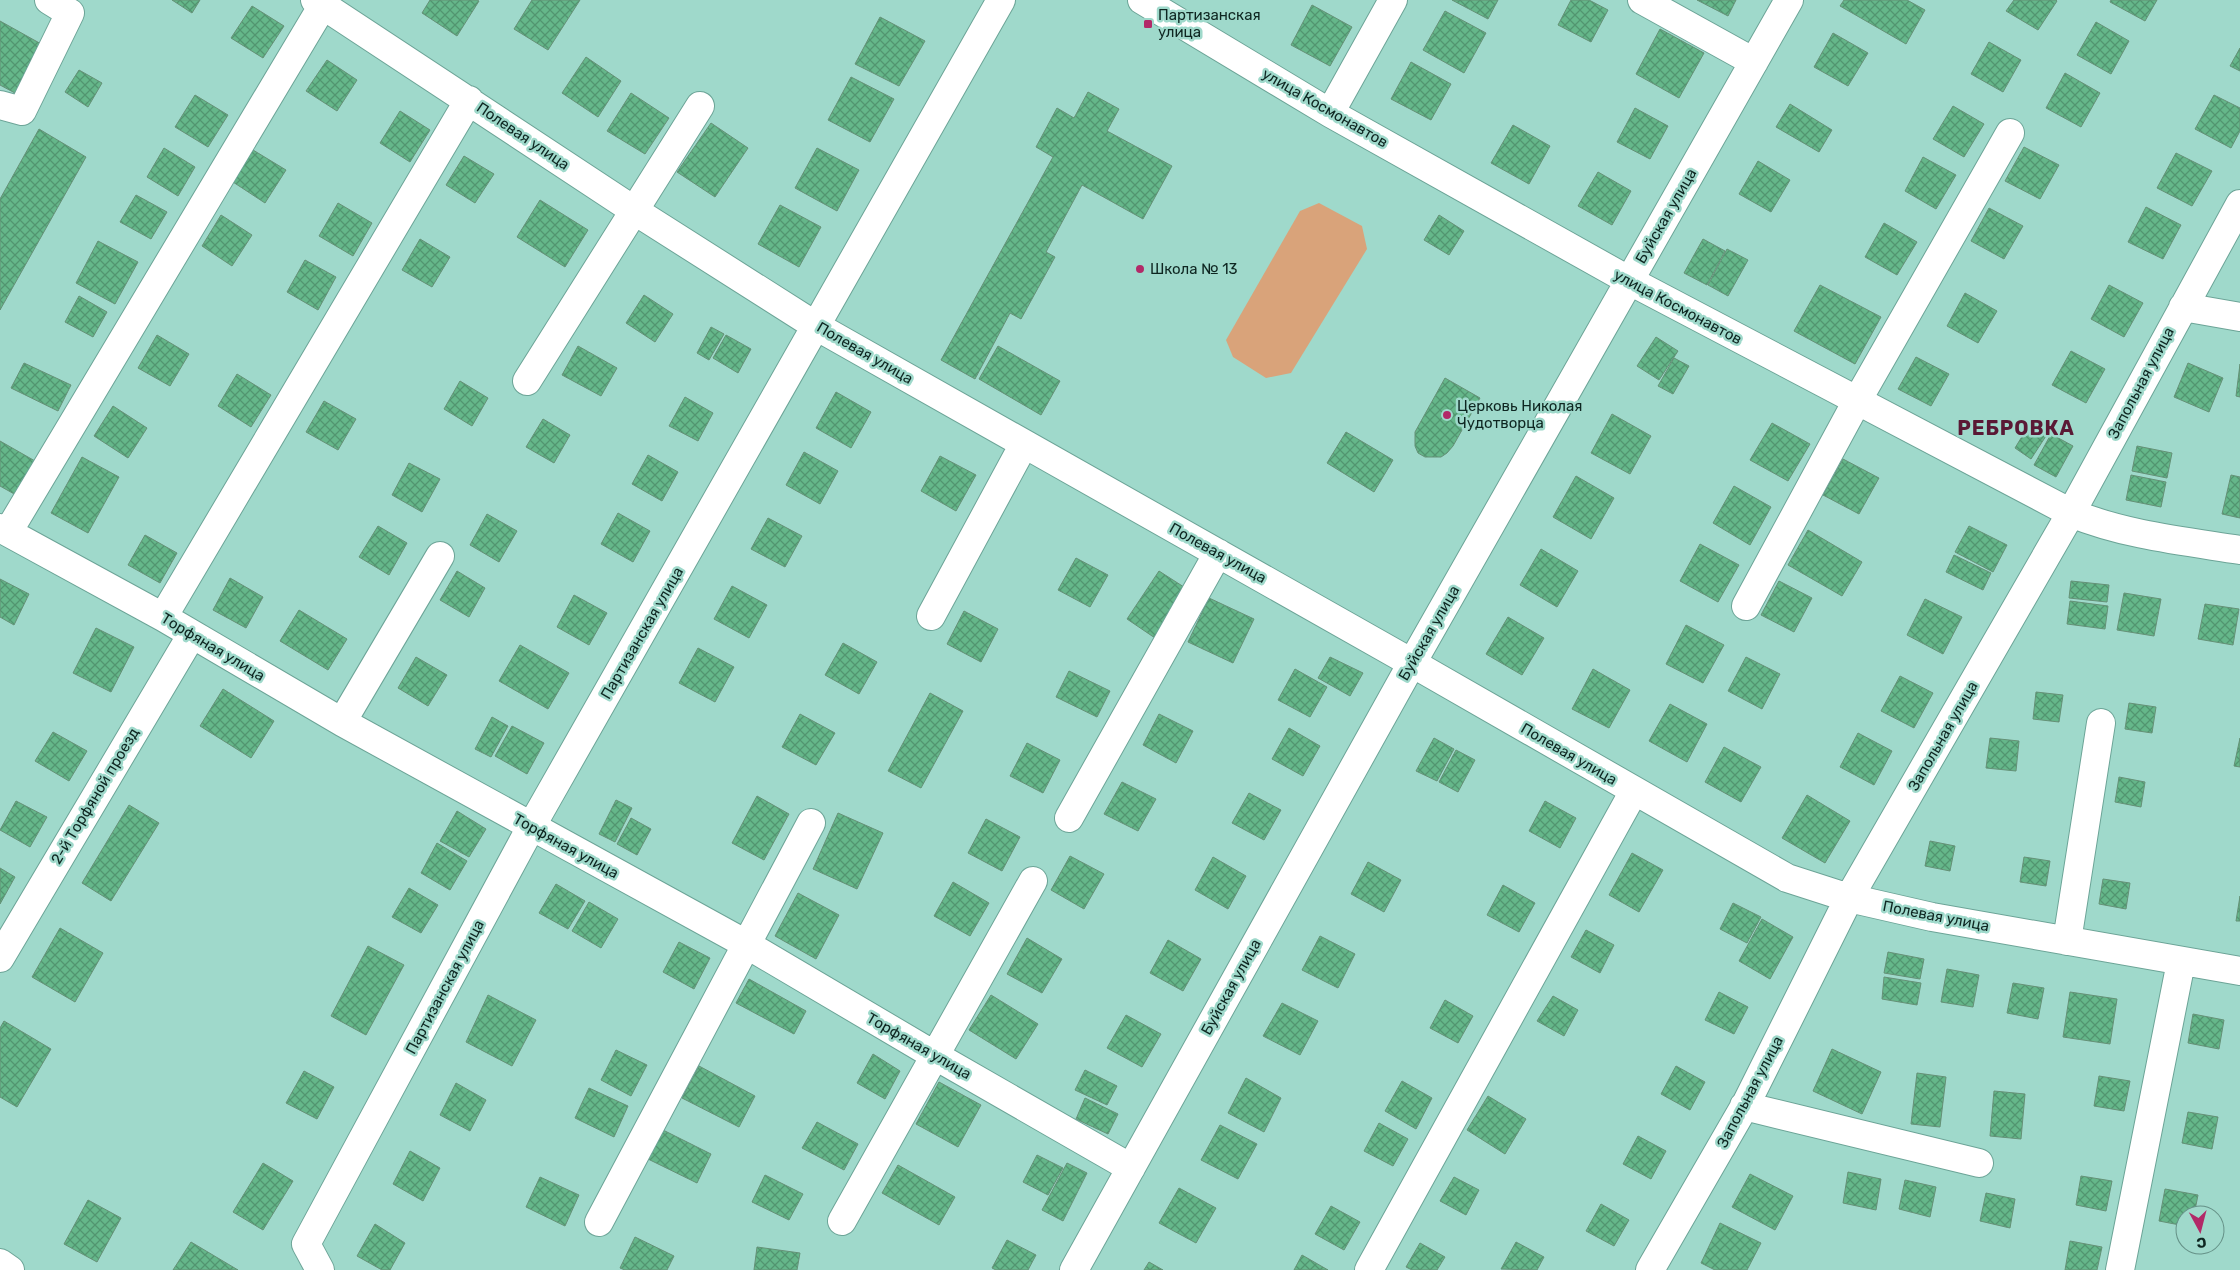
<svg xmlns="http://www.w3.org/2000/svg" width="2240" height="1270" viewBox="0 0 2240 1270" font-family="Rubik,sans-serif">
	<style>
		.pitch { fill: #d9a37a }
		.building { fill: url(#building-cross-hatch); stroke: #659177 }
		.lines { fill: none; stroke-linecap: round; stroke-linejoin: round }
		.minor-casing { stroke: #6ca497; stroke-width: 30 }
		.minor { stroke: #fff; stroke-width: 28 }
		.poi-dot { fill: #b22968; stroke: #9fd9cb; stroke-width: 2 }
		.labels { text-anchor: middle; stroke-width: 5; stroke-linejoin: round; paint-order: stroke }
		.poi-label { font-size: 15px; fill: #0e2621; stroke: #9fd9cb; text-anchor: start }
		.street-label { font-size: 15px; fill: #0e2621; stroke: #9fd9cb }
		.district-label { font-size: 20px; font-weight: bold; letter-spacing: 1px; fill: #5a1935; stroke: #9fd9cb }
	</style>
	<defs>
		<pattern id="building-cross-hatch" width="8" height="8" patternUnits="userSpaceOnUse" patternTransform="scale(1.25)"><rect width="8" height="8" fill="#65b78a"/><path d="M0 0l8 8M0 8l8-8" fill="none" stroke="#529570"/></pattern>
	</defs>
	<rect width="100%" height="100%" fill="#9fd9cb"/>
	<path class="pitch" d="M1319,203L1362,226L1367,249L1291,373L1266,378L1233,357L1226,340L1300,211Z"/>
	<path class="building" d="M172,0H200L192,13Z
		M430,0H477L479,1L457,36L422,13Z
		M532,0H580L548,50L514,29Z
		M1452,0H1498L1488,19Z
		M1571,0H1589L1608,10L1591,42L1558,25Z
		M1697,0H1736L1728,16Z
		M1844,0H1907L1925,10L1906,44L1840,6Z
		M2014,0H2056L2057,1L2038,30L2006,11Z
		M2111,0H2157L2145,21L2110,2Z
		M1312,5L1352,27L1330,66L1291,45Z
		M252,6L284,26L263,58L231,38Z
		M1445,11L1486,33L1464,73L1423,50Z
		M880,17L925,41L899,86L855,64Z
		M0,21L43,45L15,93L0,85Z
		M2096,22L2129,41L2111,74L2077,55Z
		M1660,29L1704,53L1679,98L1636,74Z
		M1833,33L1868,53L1848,86L1814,67Z
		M1989,42L2021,60L2003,92L1971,74Z
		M2240,48V71L2230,66Z
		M586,57L621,81L598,117L562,93Z
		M327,60L357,80L337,111L306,91Z
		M1411,62L1451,84L1431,120L1391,99Z
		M79,70L102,83L88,107L65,92Z
		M2065,73L2100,93L2081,127L2046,108Z
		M851,77L894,99L870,142L828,120Z
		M1088,92L1119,109L1107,131L1172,166L1143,219L1082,185L1046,252L1055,257L1021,319L1010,313L975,379L941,360L1053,157L1036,147L1057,108L1074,118Z
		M631,93L669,118L645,154L607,131Z
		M195,95L228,115L208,147L175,127Z
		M2214,95L2240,108V131L2231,148L2195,129Z
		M1790,104L1832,130L1819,152L1776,127Z
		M1953,106L1984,124L1964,157L1933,139Z
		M1635,108L1668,126L1650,159L1617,142Z
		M400,111L430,130L410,162L380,143Z
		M711,123L748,148L715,197L677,172Z
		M1513,125L1550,146L1529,184L1491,163Z
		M39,129L86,157L0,310V199Z
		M2024,147L2059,165L2040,199L2005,181Z
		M164,148L195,167L178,196L147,177Z
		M817,148L859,170L837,211L795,188Z
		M253,150L286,170L265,203L233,182Z
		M2176,153L2212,171L2192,206L2157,188Z
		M464,156L494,174L475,203L446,185Z
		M1923,157L1956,175L1936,209L1905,191Z
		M1758,161L1790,180L1771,212L1739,194Z
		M1598,172L1631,191L1612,225L1578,206Z
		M136,195L167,212L151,239L120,222Z
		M540,200L588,230L565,267L517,237Z
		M338,203L372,223L353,256L319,236Z
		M780,205L821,227L799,267L758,244Z
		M2146,207L2181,225L2163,259L2128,242Z
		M1989,208L2023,226L2004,259L1971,241Z
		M221,215L252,235L232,266L202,246Z
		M1439,215L1464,231L1449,255L1424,240Z
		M1884,223L1917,242L1897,275L1865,257Z
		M420,239L450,257L432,287L402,270Z
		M1703,239L1725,251L1707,285L1684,273Z
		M98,241L138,262L115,304L76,283Z
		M1727,249L1748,260L1728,296L1708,285Z
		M305,260L336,277L318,310L287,292Z
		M1820,285L1881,317L1855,364L1794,331Z
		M2109,285L2143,303L2124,337L2091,319Z
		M1965,293L1997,311L1978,343L1947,326Z
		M644,295L673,314L655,342L626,323Z
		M79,296L107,312L93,337L65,322Z
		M711,327L724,334L709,360L697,353Z
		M157,335L189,354L170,386L138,368Z
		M726,335L751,349L738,373L713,358Z
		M1656,337L1678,351L1659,380L1637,366Z
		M578,346L617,368L601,396L562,375Z
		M998,346L1060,381L1041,415L979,379Z
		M2071,351L2105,369L2086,403L2052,385Z
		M1916,357L1949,374L1931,406L1898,389Z
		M1674,358L1689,366L1673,394L1658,386Z
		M24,363L71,385L58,411L11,388Z
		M2188,363L2223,378L2209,412L2174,397Z
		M2240,364V397L2236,396Z
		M237,374L271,395L251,427L218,406Z
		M1445,378L1480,398L1453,446L1447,453L1441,457H1425L1418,453L1415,446V432Z
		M460,381L488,398L472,426L444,409Z
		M836,392L871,412L851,448L816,428Z
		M685,397L713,413L698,441L669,426Z
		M324,401L356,419L338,450L306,432Z
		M113,406L147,428L128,458L94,436Z
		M1612,414L1651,436L1630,474L1591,453Z
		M543,419L570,435L554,463L526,447Z
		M1772,423L1810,444L1788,481L1750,460Z
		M2029,425L2046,436L2031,459L2015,448Z
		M1346,432L1393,460L1374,492L1327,463Z
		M2051,434L2073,446L2056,477L2034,465Z
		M0,441L35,461L16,495L0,486Z
		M2137,446L2172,453L2167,478L2132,471Z
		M804,452L838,471L820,504L786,485Z
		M648,455L678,472L662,501L632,484Z
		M940,456L976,475L956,511L921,491Z
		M82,457L119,477L88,533L51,513Z
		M1843,459L1879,478L1859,514L1823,495Z
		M409,463L440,479L422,512L392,495Z
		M2131,475L2166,482L2161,507L2126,500Z
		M2231,475L2240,477V518L2222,514Z
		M1576,476L1614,498L1591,539L1553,517Z
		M1734,486L1771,507L1750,545L1713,523Z
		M618,513L650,531L633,562L601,544Z
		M487,514L517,531L499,562L470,545Z
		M768,518L802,536L785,567L751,549Z
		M378,526L407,543L389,575L359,557Z
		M1969,526L2007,545L1993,572L1955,552Z
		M1808,530L1862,562L1842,596L1788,565Z
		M145,535L177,553L160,583L128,565Z
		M1700,544L1739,565L1718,602L1680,581Z
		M1541,549L1578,571L1557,607L1520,585Z
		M1954,555L1991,573L1983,590L1946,572Z
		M1076,558L1108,575L1090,607L1058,590Z
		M457,571L485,588L469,617L440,600Z
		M1159,571L1187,589L1155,638L1127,619Z
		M230,578L263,597L246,628L213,610Z
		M0,579L29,594L14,625L0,617Z
		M1779,581L1812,598L1794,632L1761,615Z
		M2071,581L2109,585L2107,602L2069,598Z
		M732,586L767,605L749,638L714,619Z
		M2124,593L2161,599L2154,636L2117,630Z
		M574,595L607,613L589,645L557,627Z
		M1209,598L1254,619L1233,663L1188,642Z
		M1925,599L1962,617L1943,654L1907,635Z
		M2070,601L2108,606L2105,629L2067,624Z
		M2205,604L2239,609L2233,645L2198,639Z
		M299,610L347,639L328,670L280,641Z
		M964,611L998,629L981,662L947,644Z
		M1508,617L1544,638L1522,675L1486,654Z
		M1686,625L1724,645L1703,683L1666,664Z
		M96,628L134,647L111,692L73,673Z
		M843,643L877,662L859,694L825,675Z
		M520,645L569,673L548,709L499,681Z
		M698,648L734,667L715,702L679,683Z
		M416,657L447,675L428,706L398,688Z
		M1330,657L1363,673L1350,696L1318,678Z
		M1746,657L1780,674L1762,709L1728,691Z
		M1295,669L1327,687L1310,717L1278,700Z
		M1593,669L1630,690L1609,728L1572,709Z
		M1069,671L1110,691L1097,717L1056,697Z
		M1900,676L1933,693L1914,728L1881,711Z
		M223,689L274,721L251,758L200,726Z
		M2036,692L2063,695L2059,722L2033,719Z
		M930,693L963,711L921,788L888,771Z
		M2129,703L2156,707L2152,733L2125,729Z
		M1670,704L1707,724L1687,762L1649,741Z
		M800,714L835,733L816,765L782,747Z
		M1159,714L1193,731L1176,763L1143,745Z
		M492,717L508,726L491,757L475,749Z
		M512,726L544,743L527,774L495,756Z
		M1289,728L1320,746L1303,776L1272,759Z
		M53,732L87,751L69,781L35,761Z
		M1858,733L1892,751L1874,785L1840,767Z
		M1434,738L1454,749L1437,781L1416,771Z
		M1990,738L2019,741L2016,771L1986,768Z
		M2240,738V767L2234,766Z
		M1027,743L1060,760L1043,793L1010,776Z
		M1724,747L1761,767L1741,802L1705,782Z
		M1456,750L1475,760L1458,792L1439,782Z
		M2119,777L2145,782L2141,807L2115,802Z
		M1122,782L1156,799L1138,831L1104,814Z
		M1249,793L1281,810L1264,840L1232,823Z
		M1807,795L1850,821L1825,863L1782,838Z
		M757,796L789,814L764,860L732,843Z
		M616,800L632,808L615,842L599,834Z
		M16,801L47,817L30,847L0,830Z
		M1545,801L1576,818L1560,848L1529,831Z
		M129,805L159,823L111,901L82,883Z
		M457,811L486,829L469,857L440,841Z
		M838,813L883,833L857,889L813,869Z
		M631,818L651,829L637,855L617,844Z
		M986,819L1020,837L1002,871L968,853Z
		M1930,841L1955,846L1950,871L1925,866Z
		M437,843L467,861L450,890L421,873Z
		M1632,853L1663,870L1639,912L1609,895Z
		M1070,856L1104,874L1084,909L1051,890Z
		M1213,857L1246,876L1228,909L1195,890Z
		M2024,857L2050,861L2046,886L2020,882Z
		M1368,862L1401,880L1384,912L1351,894Z
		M0,868L15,877L0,904Z
		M2103,879L2130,883L2126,909L2099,904Z
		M953,882L989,903L970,936L934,916Z
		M556,884L585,901L568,929L539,913Z
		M1503,885L1535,903L1519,932L1487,915Z
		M409,888L438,905L421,933L392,917Z
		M798,893L839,915L816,959L775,936Z
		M2240,896V921H2236Z
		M589,902L618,919L601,948L572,931Z
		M1733,903L1761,917L1747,943L1720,929Z
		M1762,919L1793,937L1770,979L1739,961Z
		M60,928L103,953L75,1002L32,977Z
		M1586,930L1614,945L1600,973L1571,957Z
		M1320,936L1355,954L1338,988L1302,970Z
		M1027,938L1062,959L1042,993L1007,974Z
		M1168,940L1201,959L1183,991L1150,973Z
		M679,942L710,958L694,989L663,972Z
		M368,946L404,965L366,1035L331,1016Z
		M1888,952L1924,959L1920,979L1884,973Z
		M1947,969L1979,975L1973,1007L1941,1002Z
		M1884,977L1921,983L1917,1005L1882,999Z
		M749,979L806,1011L794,1034L736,1003Z
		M2013,983L2044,988L2038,1019L2007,1013Z
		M1719,992L1748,1007L1734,1034L1705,1020Z
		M2070,992L2117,999L2110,1044L2063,1037Z
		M488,995L536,1020L512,1066L466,1042Z
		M991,995L1038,1024L1016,1059L969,1030Z
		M1553,996L1578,1010L1564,1036L1537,1021Z
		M1445,1000L1473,1016L1458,1043L1430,1028Z
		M1282,1003L1318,1021L1300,1055L1263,1036Z
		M2193,1014L2224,1020L2219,1049L2188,1043Z
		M1126,1015L1161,1034L1142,1067L1107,1048Z
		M4,1021L51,1049L17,1107L0,1097V1028Z
		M1832,1049L1881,1072L1862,1114L1813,1091Z
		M616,1050L647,1065L631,1096L601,1080Z
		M873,1054L900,1071L885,1099L857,1083Z
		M699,1066L755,1096L739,1127L682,1098Z
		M1676,1066L1705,1082L1690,1110L1661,1094Z
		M1085,1070L1117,1086L1107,1105L1075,1090Z
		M304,1071L334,1087L317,1119L286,1103Z
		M1917,1073L1946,1077L1940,1127L1911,1124Z
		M2099,1076L2130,1081L2124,1111L2094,1106Z
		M1246,1078L1281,1098L1264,1132L1228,1113Z
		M1402,1081L1432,1098L1416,1129L1385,1111Z
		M939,1082L981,1105L958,1147L916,1124Z
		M456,1083L486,1100L470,1131L440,1115Z
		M589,1088L628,1106L614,1137L575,1118Z
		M1994,1091L2025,1094L2021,1139L1990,1136Z
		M1488,1096L1526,1119L1505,1154L1467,1130Z
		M1085,1098L1118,1114L1108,1134L1076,1119Z
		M2188,1112L2218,1117L2212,1149L2182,1143Z
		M817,1122L858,1144L844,1170L802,1148Z
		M1379,1123L1408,1139L1393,1166L1364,1151Z
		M1220,1125L1257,1144L1238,1179L1201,1160Z
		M663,1130L711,1154L697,1183L648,1159Z
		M1638,1136L1666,1151L1651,1179L1623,1164Z
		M410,1151L440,1168L423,1201L393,1184Z
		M1037,1155L1063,1168L1048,1195L1023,1182Z
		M263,1163L293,1181L263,1230L233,1212Z
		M1067,1163L1087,1173L1063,1221L1042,1210Z
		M898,1165L955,1197L939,1225L882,1193Z
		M1848,1172L1881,1179L1876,1210L1843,1203Z
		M1750,1174L1793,1196L1775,1230L1732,1207Z
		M765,1175L803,1194L789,1220L752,1202Z
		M2081,1176L2112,1181L2106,1211L2076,1205Z
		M540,1177L579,1195L565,1226L526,1207Z
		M1454,1177L1479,1190L1466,1215L1440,1201Z
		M1905,1180L1936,1187L1930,1217L1899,1209Z
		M1179,1188L1216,1208L1196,1243L1159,1223Z
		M2165,1189L2198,1195L2194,1215H2185V1226L2159,1221Z
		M1986,1193L2015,1199L2010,1228L1980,1221Z
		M88,1200L121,1218L97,1262L64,1244Z
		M1601,1204L1629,1220L1614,1246L1586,1231Z
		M1331,1206L1360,1222L1344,1250L1315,1234Z
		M1720,1223L1761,1243L1747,1270H1715L1701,1263Z
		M375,1224L405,1243L390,1270H382L357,1256Z
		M635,1237L674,1256L667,1270H625L620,1268Z
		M1007,1240L1036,1255L1028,1270H996L992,1268Z
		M2070,1241L2102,1247L2097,1270H2065Z
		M191,1242L238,1270H173Z
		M1516,1242L1544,1257L1537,1270L1501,1269Z
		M1420,1243L1445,1257L1437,1270H1412L1406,1267Z
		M757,1247L800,1253L797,1270H754Z
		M1302,1255L1328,1270H1294Z
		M1149,1262L1163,1270H1144Z"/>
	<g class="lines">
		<defs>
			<path id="minor" d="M315,0L635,211L816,326L1412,663L1787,878L1849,898L1932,917L2240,971
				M1142,0L1330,113L1630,281L2071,513C2125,535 2183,541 2240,550
				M1642,0L1754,62
				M0,105L22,111L70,13L49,0
				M1330,113L1393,0
				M2183,307L2240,317
				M527,381L700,106
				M0,528L163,617L342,722L746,944L934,1055L1131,1168
				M8,532L323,5
				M1746,606L1857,401L2010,133
				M931,616L1024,444
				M163,617L469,100
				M342,722L440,556
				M1069,818L1218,553
				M2067,941L2101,723
				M0,958L191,636
				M1744,1106L1979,1163
				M842,1221L1033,881
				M599,1222L811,823
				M0,1263L10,1270
				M320,1270L306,1244L531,827L1001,0
				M1074,1270L1412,663L1789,0
				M1369,1270L1634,791
				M1650,1270L1747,1102L1849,898L2071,513L2240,204
				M2120,1270L2181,962"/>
		</defs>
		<use href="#minor" class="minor-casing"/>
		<use href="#minor" class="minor"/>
	</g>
	<g class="poi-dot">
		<rect x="1143" y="19" width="10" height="10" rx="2.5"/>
		<circle cx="1140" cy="269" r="5"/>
		<circle cx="1447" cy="415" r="5"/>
	</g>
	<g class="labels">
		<g class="poi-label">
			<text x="1158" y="20">Партизанская<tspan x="1158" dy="17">улица</tspan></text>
			<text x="1150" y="274">Школа № 13</text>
			<text x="1457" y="411">Церковь Николая<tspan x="1457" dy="17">Чудотворца</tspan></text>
		</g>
		<g class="street-label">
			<text transform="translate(1325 108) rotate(30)" y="5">улица Космонавтов</text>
			<text transform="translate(523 136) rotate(34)" y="5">Полевая улица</text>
			<text transform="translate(1666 216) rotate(-60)" y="5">Буйская улица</text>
			<text transform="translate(1678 307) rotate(28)" y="5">улица Космонавтов</text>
			<text transform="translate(865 353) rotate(30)" y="5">Полевая улица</text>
			<text transform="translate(2141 383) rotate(-62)" y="5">Запольная улица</text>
			<text transform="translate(1218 553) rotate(29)" y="5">Полевая улица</text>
			<text transform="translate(642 633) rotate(-60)" y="5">Партизанская улица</text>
			<text transform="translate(1429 633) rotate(-60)" y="5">Буйская улица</text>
			<text transform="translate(213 647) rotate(31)" y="5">Торфяная улица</text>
			<text transform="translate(1943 736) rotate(-60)" y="5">Запольная улица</text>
			<text transform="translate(1569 754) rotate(30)" y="5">Полевая улица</text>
			<text transform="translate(95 796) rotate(-59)" y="5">2-й Торфяной проезд</text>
			<text transform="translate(566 846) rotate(29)" y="5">Торфяная улица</text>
			<text transform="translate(1936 916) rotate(11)" y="5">Полевая улица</text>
			<text transform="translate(445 987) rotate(-62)" y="5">Партизанская улица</text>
			<text transform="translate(1231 987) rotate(-61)" y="5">Буйская улица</text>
			<text transform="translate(919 1046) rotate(30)" y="5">Торфяная улица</text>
			<text transform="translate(1750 1092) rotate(-62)" y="5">Запольная улица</text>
		</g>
		<g class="district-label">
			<text x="2016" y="435">РЕБРОВКА</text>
		</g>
	</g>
	<g transform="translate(2200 1230) rotate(173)"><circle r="24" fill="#9fd9cb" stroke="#659187"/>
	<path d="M0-4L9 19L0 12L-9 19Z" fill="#b22968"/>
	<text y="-8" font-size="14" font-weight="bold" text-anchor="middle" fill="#0e2621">С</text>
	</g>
</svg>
